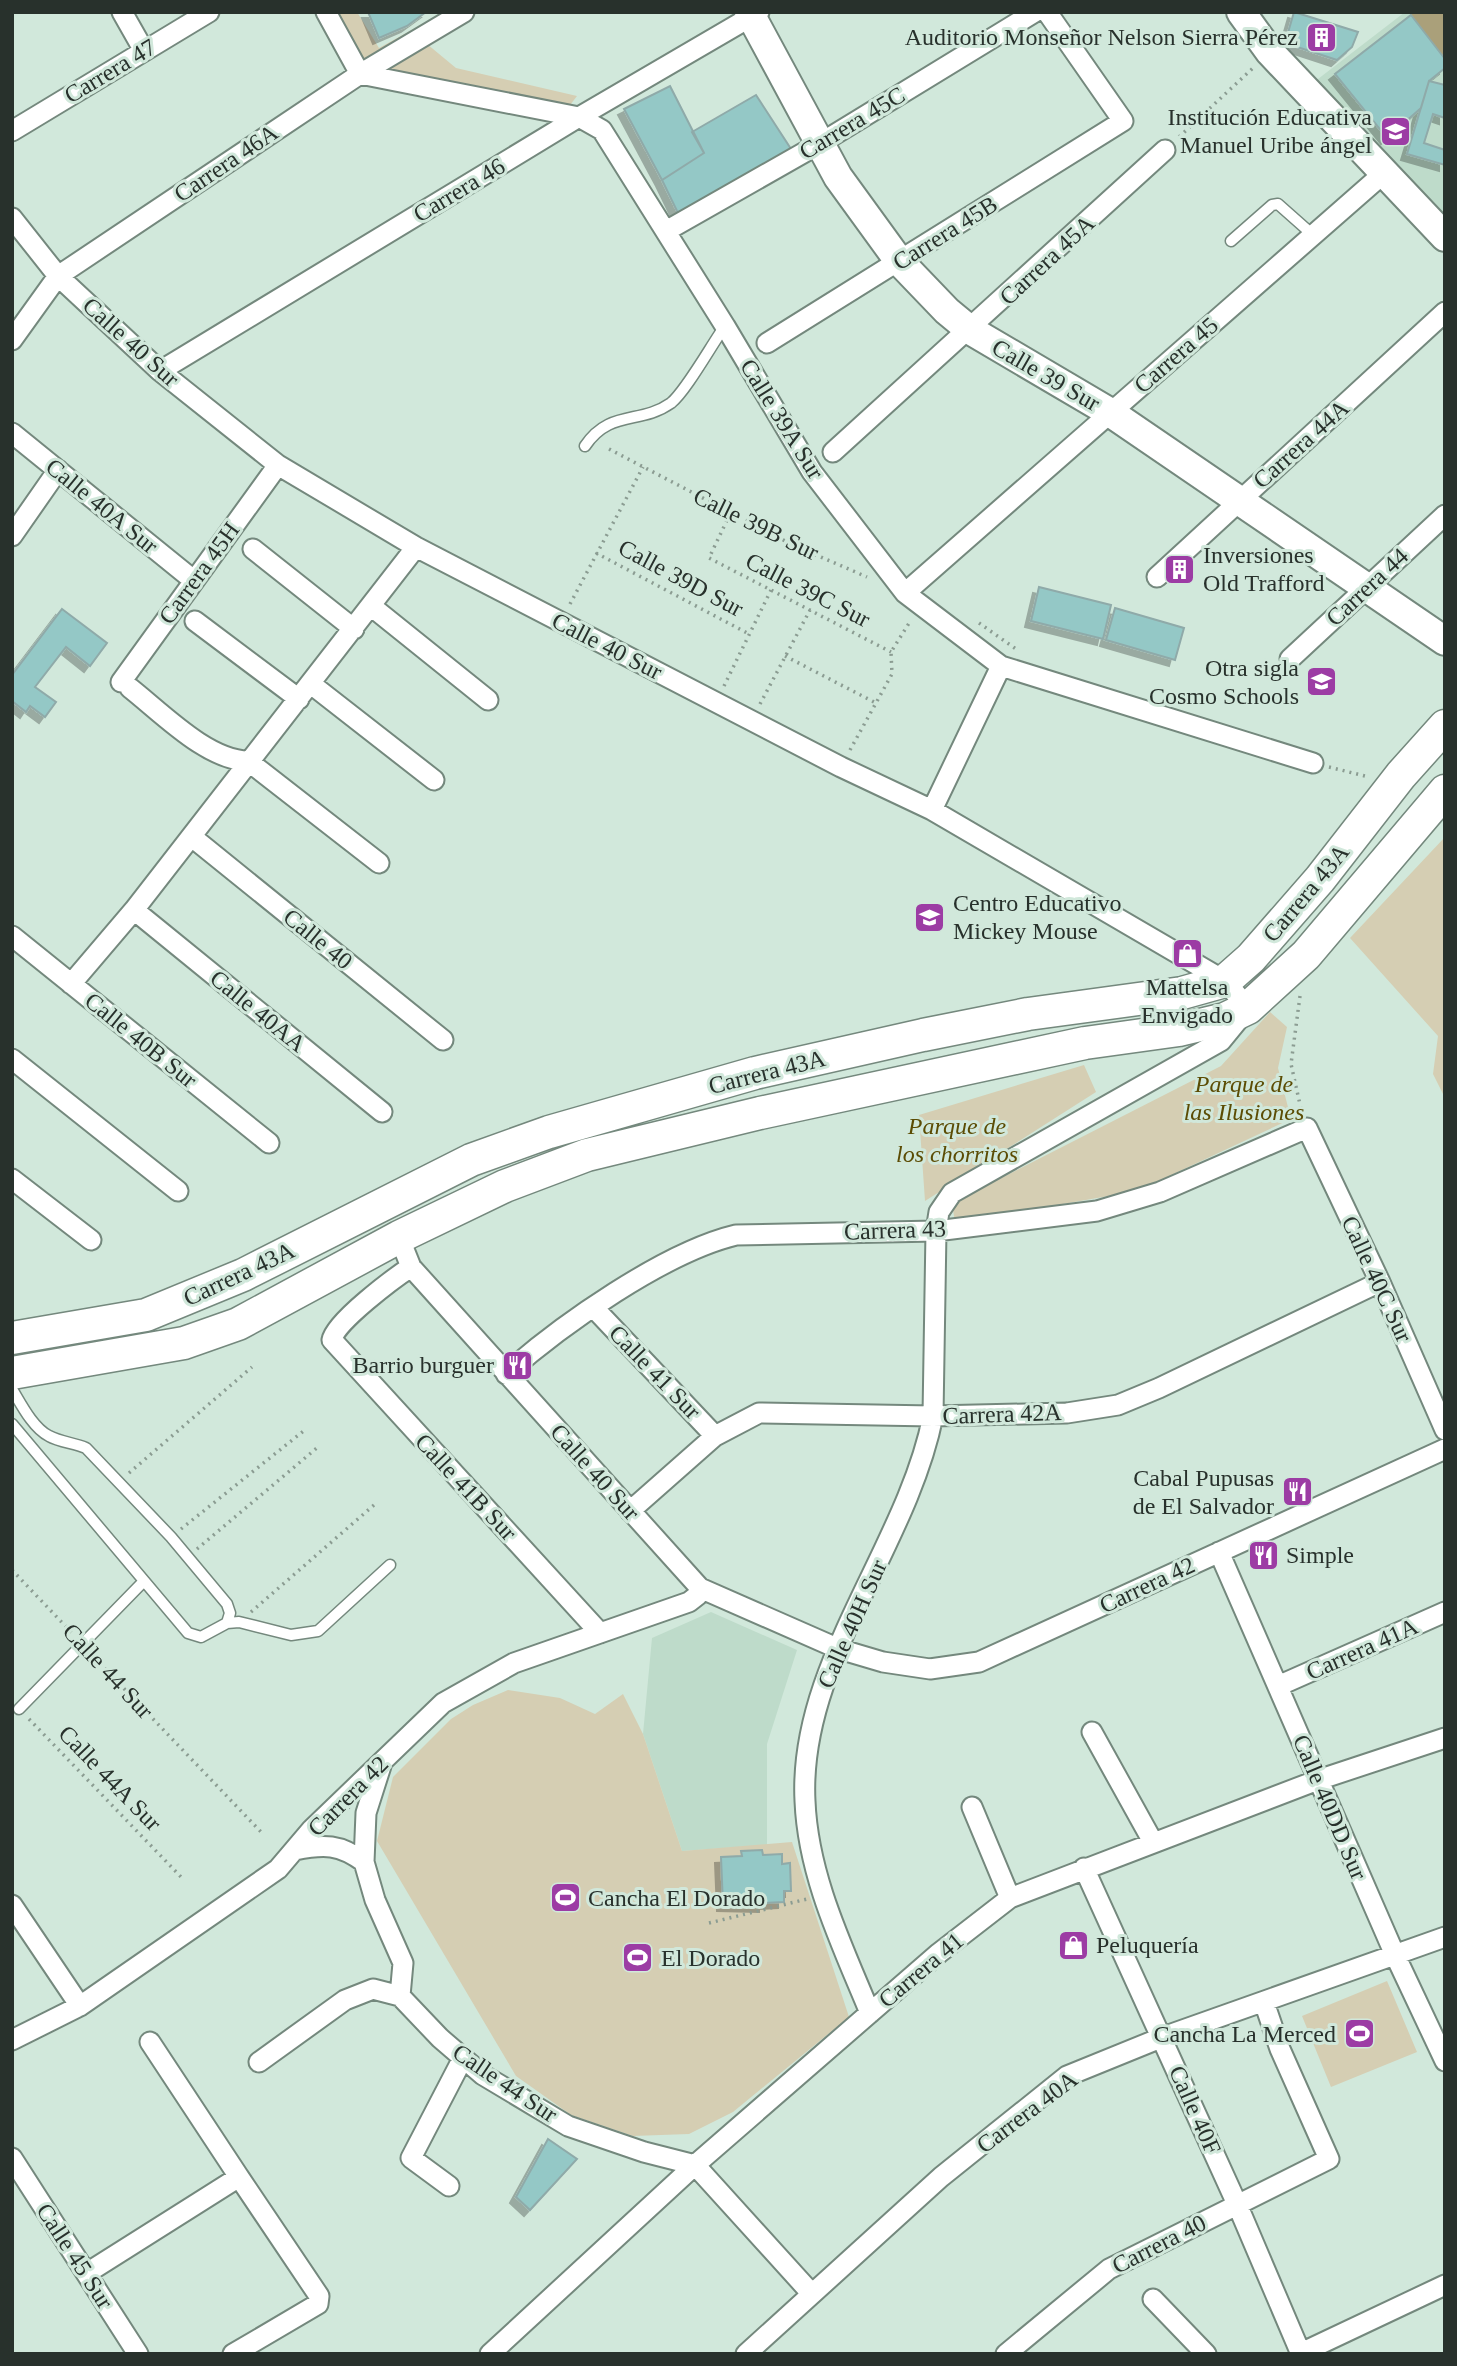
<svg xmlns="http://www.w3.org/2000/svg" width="1457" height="2366" viewBox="0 0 1457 2366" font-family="'Times New Roman',serif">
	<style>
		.built { fill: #bedbca }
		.green { fill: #d5ceb3 }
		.forest { fill: #aaa07a }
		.building { fill: #94c8c6; stroke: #8faaa9; stroke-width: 2; filter: url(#shadow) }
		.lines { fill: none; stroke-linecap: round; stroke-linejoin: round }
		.lane-casing { stroke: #74887d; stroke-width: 13 }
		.street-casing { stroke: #74887d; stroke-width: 23 }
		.secondary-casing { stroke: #74887d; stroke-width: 32 }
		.primary-casing { stroke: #74887d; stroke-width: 35 }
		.path { stroke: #8b9c92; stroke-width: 3.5; stroke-dasharray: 2 5; stroke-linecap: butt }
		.lane { stroke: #fff; stroke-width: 10 }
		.street { stroke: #fff; stroke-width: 19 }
		.secondary { stroke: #fff; stroke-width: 28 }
		.primary { stroke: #fff; stroke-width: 32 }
		.labels { text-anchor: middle; stroke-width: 6; stroke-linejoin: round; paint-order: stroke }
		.poi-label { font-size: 24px; fill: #28312c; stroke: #d1e8db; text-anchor: end }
		.street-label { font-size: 24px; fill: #28312c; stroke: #d1e8db }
		.park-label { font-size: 24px; font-style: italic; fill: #5b4c04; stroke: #d1e8db }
	</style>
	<defs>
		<filter id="shadow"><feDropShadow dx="-6" dy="6" stdDeviation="0" flood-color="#0004"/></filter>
	</defs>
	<rect width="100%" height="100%" fill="#d1e8db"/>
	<path class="built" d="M1405,12H1445V237L1305,89Z
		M711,1612L797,1650L767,1744V1845L682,1851L643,1734L652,1638Z"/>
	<path class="green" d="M326,12H357L379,48L419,26L427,44L456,68L577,96L564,113L361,72Z
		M1445,837V1098L1433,1074L1438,1036L1350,938Z
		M1270,1012L1287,1027L1278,1068L1291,1119L1137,1191L955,1223L952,1203L1221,1066Z
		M1084,1065L1096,1092L925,1201L919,1115Z
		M508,1690L560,1698L595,1714L623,1694L643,1734L682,1851L792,1842L849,2017L733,2112L689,2134L633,2136L571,2115L516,2076L377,1841L393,1777L451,1719L473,1705Z
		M1387,1981L1417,2052L1331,2087L1302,2016Z"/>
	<path class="forest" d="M1408,12H1445V59L1411,15Z"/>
	<path class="building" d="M368,12H426L407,26L379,38Z
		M1294,12L1358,32L1352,47L1337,60L1285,43Z
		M1411,15L1445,59V68L1429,81L1421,108L1387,138L1335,74Z
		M1429,81L1445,85V118L1433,114L1424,143L1445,150V165L1407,154Z
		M670,86L704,153L662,180L624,109Z
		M756,95L791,149L678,213L662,180L704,153L692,132Z
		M1039,587L1111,605L1103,639L1031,621Z
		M1115,608L1184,628L1175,660L1106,640Z
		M62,609L107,643L90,666L66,647L35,687L56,702L45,717L30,706L26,712L12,701V675Z
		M762,1850L763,1855L782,1854V1864L790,1863L791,1891H784V1902L765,1903V1906L723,1905L721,1857L742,1856L741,1851Z
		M548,2139L577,2159L530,2210L516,2197Z"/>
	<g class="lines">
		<defs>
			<path id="lane" d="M1231,241L1272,205L1278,204L1313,235
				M585,446C610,409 640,425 671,403C686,391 712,344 725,326
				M12,1389C21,1404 33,1428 49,1436C60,1442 74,1443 86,1448L171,1537L227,1604L230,1613L227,1623
				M12,1424L188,1633L201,1637L227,1623L239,1622L291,1635L318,1631L390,1565
				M19,1709L144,1581"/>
			<path id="street" d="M122,12L143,49
				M326,12L360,74L579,117L602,130L725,326L812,472L905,593L1001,666L1313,763
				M12,131L209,12
				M12,218L58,276L160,371L278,465L416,547L841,767L932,810L1225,981L1248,1008L1221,1041L952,1193L939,1212L936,1231L933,1416C907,1547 798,1665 805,1801C808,1876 842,1945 870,2013
				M666,231L819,144L1035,12
				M12,340L58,276L360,74L464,12
				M767,343L1123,121L1047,12
				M160,371L579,117L759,12
				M12,433L192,579
				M833,452L1165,150
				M12,536L58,470
				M253,549L354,629
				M1157,577L1445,312
				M905,593L1384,173
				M371,606L488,700
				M195,621L299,699
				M1290,659L1445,515
				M121,682L278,465
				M311,684L434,780
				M130,688C163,714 207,760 248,761L379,863
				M932,810L1001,666
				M192,837L443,1040
				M134,910L382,1112
				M12,936L269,1143
				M71,984L134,910L416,547
				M12,1059L178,1191
				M12,1179L91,1240
				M399,1237L411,1267L700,1588L839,1649L883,1662L930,1669L979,1662L1445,1449
				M411,1267C394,1278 335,1322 332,1340L600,1633
				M594,1308L715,1436
				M506,1374C561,1325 665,1252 736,1235L936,1231L1097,1211L1160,1192L1307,1128L1380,1282L1445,1430
				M630,1511L715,1436L759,1413L933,1416L1067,1413L1118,1405L1159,1388L1380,1282
				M1219,1552L1395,1955L1445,2061
				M1278,1686L1445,1612
				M1092,1732L1153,1842
				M381,1766L366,1813L364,1862L375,1900L403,1963L400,1996L440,2038L483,2075L568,2126L644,2152L695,2165L811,2293
				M972,1807L1010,1898
				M295,1850C324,1844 340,1844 364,1862
				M1084,1868L1237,2204L1301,2354
				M12,1905L80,2006
				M12,2040L80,2006L278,1869L312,1829L443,1703L514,1663L689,1602L698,1595L700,1588
				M150,2042L239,2177
				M259,2062L345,2000L373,1989L400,1996
				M12,2158L138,2354
				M449,2186L411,2158L463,2058
				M87,2273L239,2177L319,2296L318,2304L233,2354
				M1153,2299L1206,2354
				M490,2354L695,2165L939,1953L1010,1898L1318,1780L1445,1738
				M746,2354L941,2177L1067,2076L1163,2037L1445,1937
				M1006,2354L1109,2269L1329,2159L1280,2049L1264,2002
				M1299,2354L1445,2285"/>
			<path id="secondary" d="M749,12L838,177L899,261L947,311L970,330L1111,413L1445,641
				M1241,12L1270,52L1445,237"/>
			<path id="primary" d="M12,1338L146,1315L243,1275L471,1160L549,1132L755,1073L923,1035L1028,1014L1182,993L1225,981L1251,958L1320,879L1401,775L1445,726
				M12,1373L184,1343L238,1324L399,1237L505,1186L587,1155L760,1113L1085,1043L1179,1030L1225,1019L1248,1008L1306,955L1445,791"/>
		</defs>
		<use href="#lane" class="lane-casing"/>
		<use href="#street" class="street-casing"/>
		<use href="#secondary" class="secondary-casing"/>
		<use href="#primary" class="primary-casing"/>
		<path class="path" d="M1179,137L1253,68
			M609,449L791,544L867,577
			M730,514L709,558L891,652
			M596,553L749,634
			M570,604L643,467
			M979,623L1016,649
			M785,656L876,703
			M724,686L771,590
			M760,704L810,610
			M850,750L892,674L891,652L911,620
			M1329,767L1369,777
			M1300,996L1291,1064L1301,1109
			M129,1473L252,1367
			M181,1529L306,1429
			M197,1549L318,1447
			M12,1570L73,1634
			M251,1612L374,1505
			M90,1653L263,1834
			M29,1719L183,1879
			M709,1923L807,1899"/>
		<use href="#lane" class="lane"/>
		<use href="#street" class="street"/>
		<use href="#secondary" class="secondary"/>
		<use href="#primary" class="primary"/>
	</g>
	<defs>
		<symbol id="building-square" viewBox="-11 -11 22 22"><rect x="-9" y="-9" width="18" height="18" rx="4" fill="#9c3ca4" stroke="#d1e8db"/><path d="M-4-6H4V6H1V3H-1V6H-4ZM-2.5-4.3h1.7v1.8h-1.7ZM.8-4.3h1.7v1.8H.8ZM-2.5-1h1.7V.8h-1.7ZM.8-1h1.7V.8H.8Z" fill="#fff"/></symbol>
		<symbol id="school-square" viewBox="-11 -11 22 22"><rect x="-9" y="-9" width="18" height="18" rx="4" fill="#9c3ca4" stroke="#d1e8db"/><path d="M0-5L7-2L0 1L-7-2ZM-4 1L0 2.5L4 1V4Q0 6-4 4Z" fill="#fff"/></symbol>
		<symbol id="shop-square" viewBox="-11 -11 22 22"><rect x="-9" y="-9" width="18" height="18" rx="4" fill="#9c3ca4" stroke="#d1e8db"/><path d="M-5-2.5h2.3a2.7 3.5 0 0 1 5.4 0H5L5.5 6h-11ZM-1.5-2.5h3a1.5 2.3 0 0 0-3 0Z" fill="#fff"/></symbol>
		<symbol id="restaurant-square" viewBox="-11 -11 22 22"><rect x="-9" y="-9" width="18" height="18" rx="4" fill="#9c3ca4" stroke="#d1e8db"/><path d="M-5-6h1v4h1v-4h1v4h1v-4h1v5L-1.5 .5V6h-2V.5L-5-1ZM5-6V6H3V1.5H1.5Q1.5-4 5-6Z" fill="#fff"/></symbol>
		<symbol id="stadium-square" viewBox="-11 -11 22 22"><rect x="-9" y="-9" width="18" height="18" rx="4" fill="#9c3ca4" stroke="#d1e8db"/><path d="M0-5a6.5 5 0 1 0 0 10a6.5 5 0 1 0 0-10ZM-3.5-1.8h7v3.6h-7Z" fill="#fff"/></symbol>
	</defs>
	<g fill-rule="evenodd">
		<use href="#building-square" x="1304" y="20" width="35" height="35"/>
		<use href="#school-square" x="1378" y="114" width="35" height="35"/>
		<use href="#building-square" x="1162" y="552" width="35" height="35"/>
		<use href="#school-square" x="1304" y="664" width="35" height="35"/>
		<use href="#school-square" x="912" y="900" width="35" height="35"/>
		<use href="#shop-square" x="1170" y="936" width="35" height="35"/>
		<use href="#restaurant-square" x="500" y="1348" width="35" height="35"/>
		<use href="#restaurant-square" x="1280" y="1474" width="35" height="35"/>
		<use href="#restaurant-square" x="1246" y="1538" width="35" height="35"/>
		<use href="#stadium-square" x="548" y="1880" width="35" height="35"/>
		<use href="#shop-square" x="1056" y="1928" width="35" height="35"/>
		<use href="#stadium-square" x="620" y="1940" width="35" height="35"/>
		<use href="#stadium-square" x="1342" y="2016" width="35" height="35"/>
	</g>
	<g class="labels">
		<g class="poi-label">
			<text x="1298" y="45">Auditorio Monseñor Nelson Sierra Pérez</text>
			<text x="1372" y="125">Institución Educativa<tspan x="1372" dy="28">Manuel Uribe ángel</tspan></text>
			<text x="1203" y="563" text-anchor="start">Inversiones<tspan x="1203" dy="28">Old Trafford</tspan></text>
			<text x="1299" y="676">Otra sigla<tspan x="1299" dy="28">Cosmo Schools</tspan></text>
			<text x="953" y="911" text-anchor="start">Centro Educativo<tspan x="953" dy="28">Mickey Mouse</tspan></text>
			<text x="1187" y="995" text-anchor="middle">Mattelsa<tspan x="1187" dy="28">Envigado</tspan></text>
			<text x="494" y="1373">Barrio burguer</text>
			<text x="1274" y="1486">Cabal Pupusas<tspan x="1274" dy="28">de El Salvador</tspan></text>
			<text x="1286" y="1563" text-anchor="start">Simple</text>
			<text x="588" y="1906" text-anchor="start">Cancha El Dorado</text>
			<text x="1096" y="1953" text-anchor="start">Peluquería</text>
			<text x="661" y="1966" text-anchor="start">El Dorado</text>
			<text x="1336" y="2042">Cancha La Merced</text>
		</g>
		<g class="street-label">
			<text transform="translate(110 71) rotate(-31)" y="8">Carrera 47</text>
			<text transform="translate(852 123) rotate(-31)" y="8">Carrera 45C</text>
			<text transform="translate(226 163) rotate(-34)" y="8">Carrera 46A</text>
			<text transform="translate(459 190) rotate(-31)" y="8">Carrera 46</text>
			<text transform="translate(945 233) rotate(-32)" y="8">Carrera 45B</text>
			<text transform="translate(1047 260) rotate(-43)" y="8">Carrera 45A</text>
			<text transform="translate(131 342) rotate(42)" y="8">Calle 40 Sur</text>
			<text transform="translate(1176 355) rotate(-41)" y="8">Carrera 45</text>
			<text transform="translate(1046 375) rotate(30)" y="8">Calle 39 Sur</text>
			<text transform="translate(782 419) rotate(58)" y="8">Calle 39A Sur</text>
			<text transform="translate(1301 444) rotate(-42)" y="8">Carrera 44A</text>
			<text transform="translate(102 506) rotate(39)" y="8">Calle 40A Sur</text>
			<text transform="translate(756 524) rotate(26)" y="8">Calle 39B Sur</text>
			<text transform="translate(199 573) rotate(-54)" y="8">Carrera 45H</text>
			<text transform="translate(681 578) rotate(28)" y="8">Calle 39D Sur</text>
			<text transform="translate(1367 587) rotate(-43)" y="8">Carrera 44</text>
			<text transform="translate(808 590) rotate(27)" y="8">Calle 39C Sur</text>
			<text transform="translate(607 646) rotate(27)" y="8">Calle 40 Sur</text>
			<text transform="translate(1306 893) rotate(-50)" y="8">Carrera 43A</text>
			<text transform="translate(318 939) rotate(39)" y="8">Calle 40</text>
			<text transform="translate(258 1011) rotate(39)" y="8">Calle 40AA</text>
			<text transform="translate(141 1040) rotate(39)" y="8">Calle 40B Sur</text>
			<text transform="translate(767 1072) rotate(-14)" y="8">Carrera 43A</text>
			<text transform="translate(895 1230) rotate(-2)" y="8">Carrera 43</text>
			<text transform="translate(239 1274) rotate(-25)" y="8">Carrera 43A</text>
			<text transform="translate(1377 1279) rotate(65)" y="8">Calle 40C Sur</text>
			<text transform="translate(655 1372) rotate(46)" y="8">Calle 41 Sur</text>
			<text transform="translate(1002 1414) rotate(-2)" y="8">Carrera 42A</text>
			<text transform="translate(595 1472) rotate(48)" y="8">Calle 40 Sur</text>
			<text transform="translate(466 1487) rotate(47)" y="8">Calle 41B Sur</text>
			<text transform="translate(1147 1585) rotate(-25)" y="8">Carrera 42</text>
			<text transform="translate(852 1624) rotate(-66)" y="8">Calle 40H Sur</text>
			<text transform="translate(1362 1649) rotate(-24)" y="8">Carrera 41A</text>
			<text transform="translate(108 1671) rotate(47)" y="8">Calle 44 Sur</text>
			<text transform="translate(110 1778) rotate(46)" y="8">Calle 44A Sur</text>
			<text transform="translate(348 1796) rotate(-45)" y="8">Carrera 42</text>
			<text transform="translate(1330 1807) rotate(67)" y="8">Calle 40DD Sur</text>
			<text transform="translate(921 1970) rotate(-40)" y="8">Carrera 41</text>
			<text transform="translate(505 2083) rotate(34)" y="8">Calle 44 Sur</text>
			<text transform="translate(1195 2110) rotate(66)" y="8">Calle 40F</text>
			<text transform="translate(1027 2112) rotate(-37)" y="8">Carrera 40A</text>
			<text transform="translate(1159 2244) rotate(-27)" y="8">Carrera 40</text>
			<text transform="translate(75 2256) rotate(57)" y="8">Calle 45 Sur</text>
		</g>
		<g class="park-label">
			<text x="1244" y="1092">Parque de<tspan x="1244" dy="28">las Ilusiones</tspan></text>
			<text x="957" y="1134">Parque de<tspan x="957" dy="28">los chorritos</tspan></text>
		</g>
	</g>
	<rect width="1457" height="2366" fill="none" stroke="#28312c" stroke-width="28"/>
</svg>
